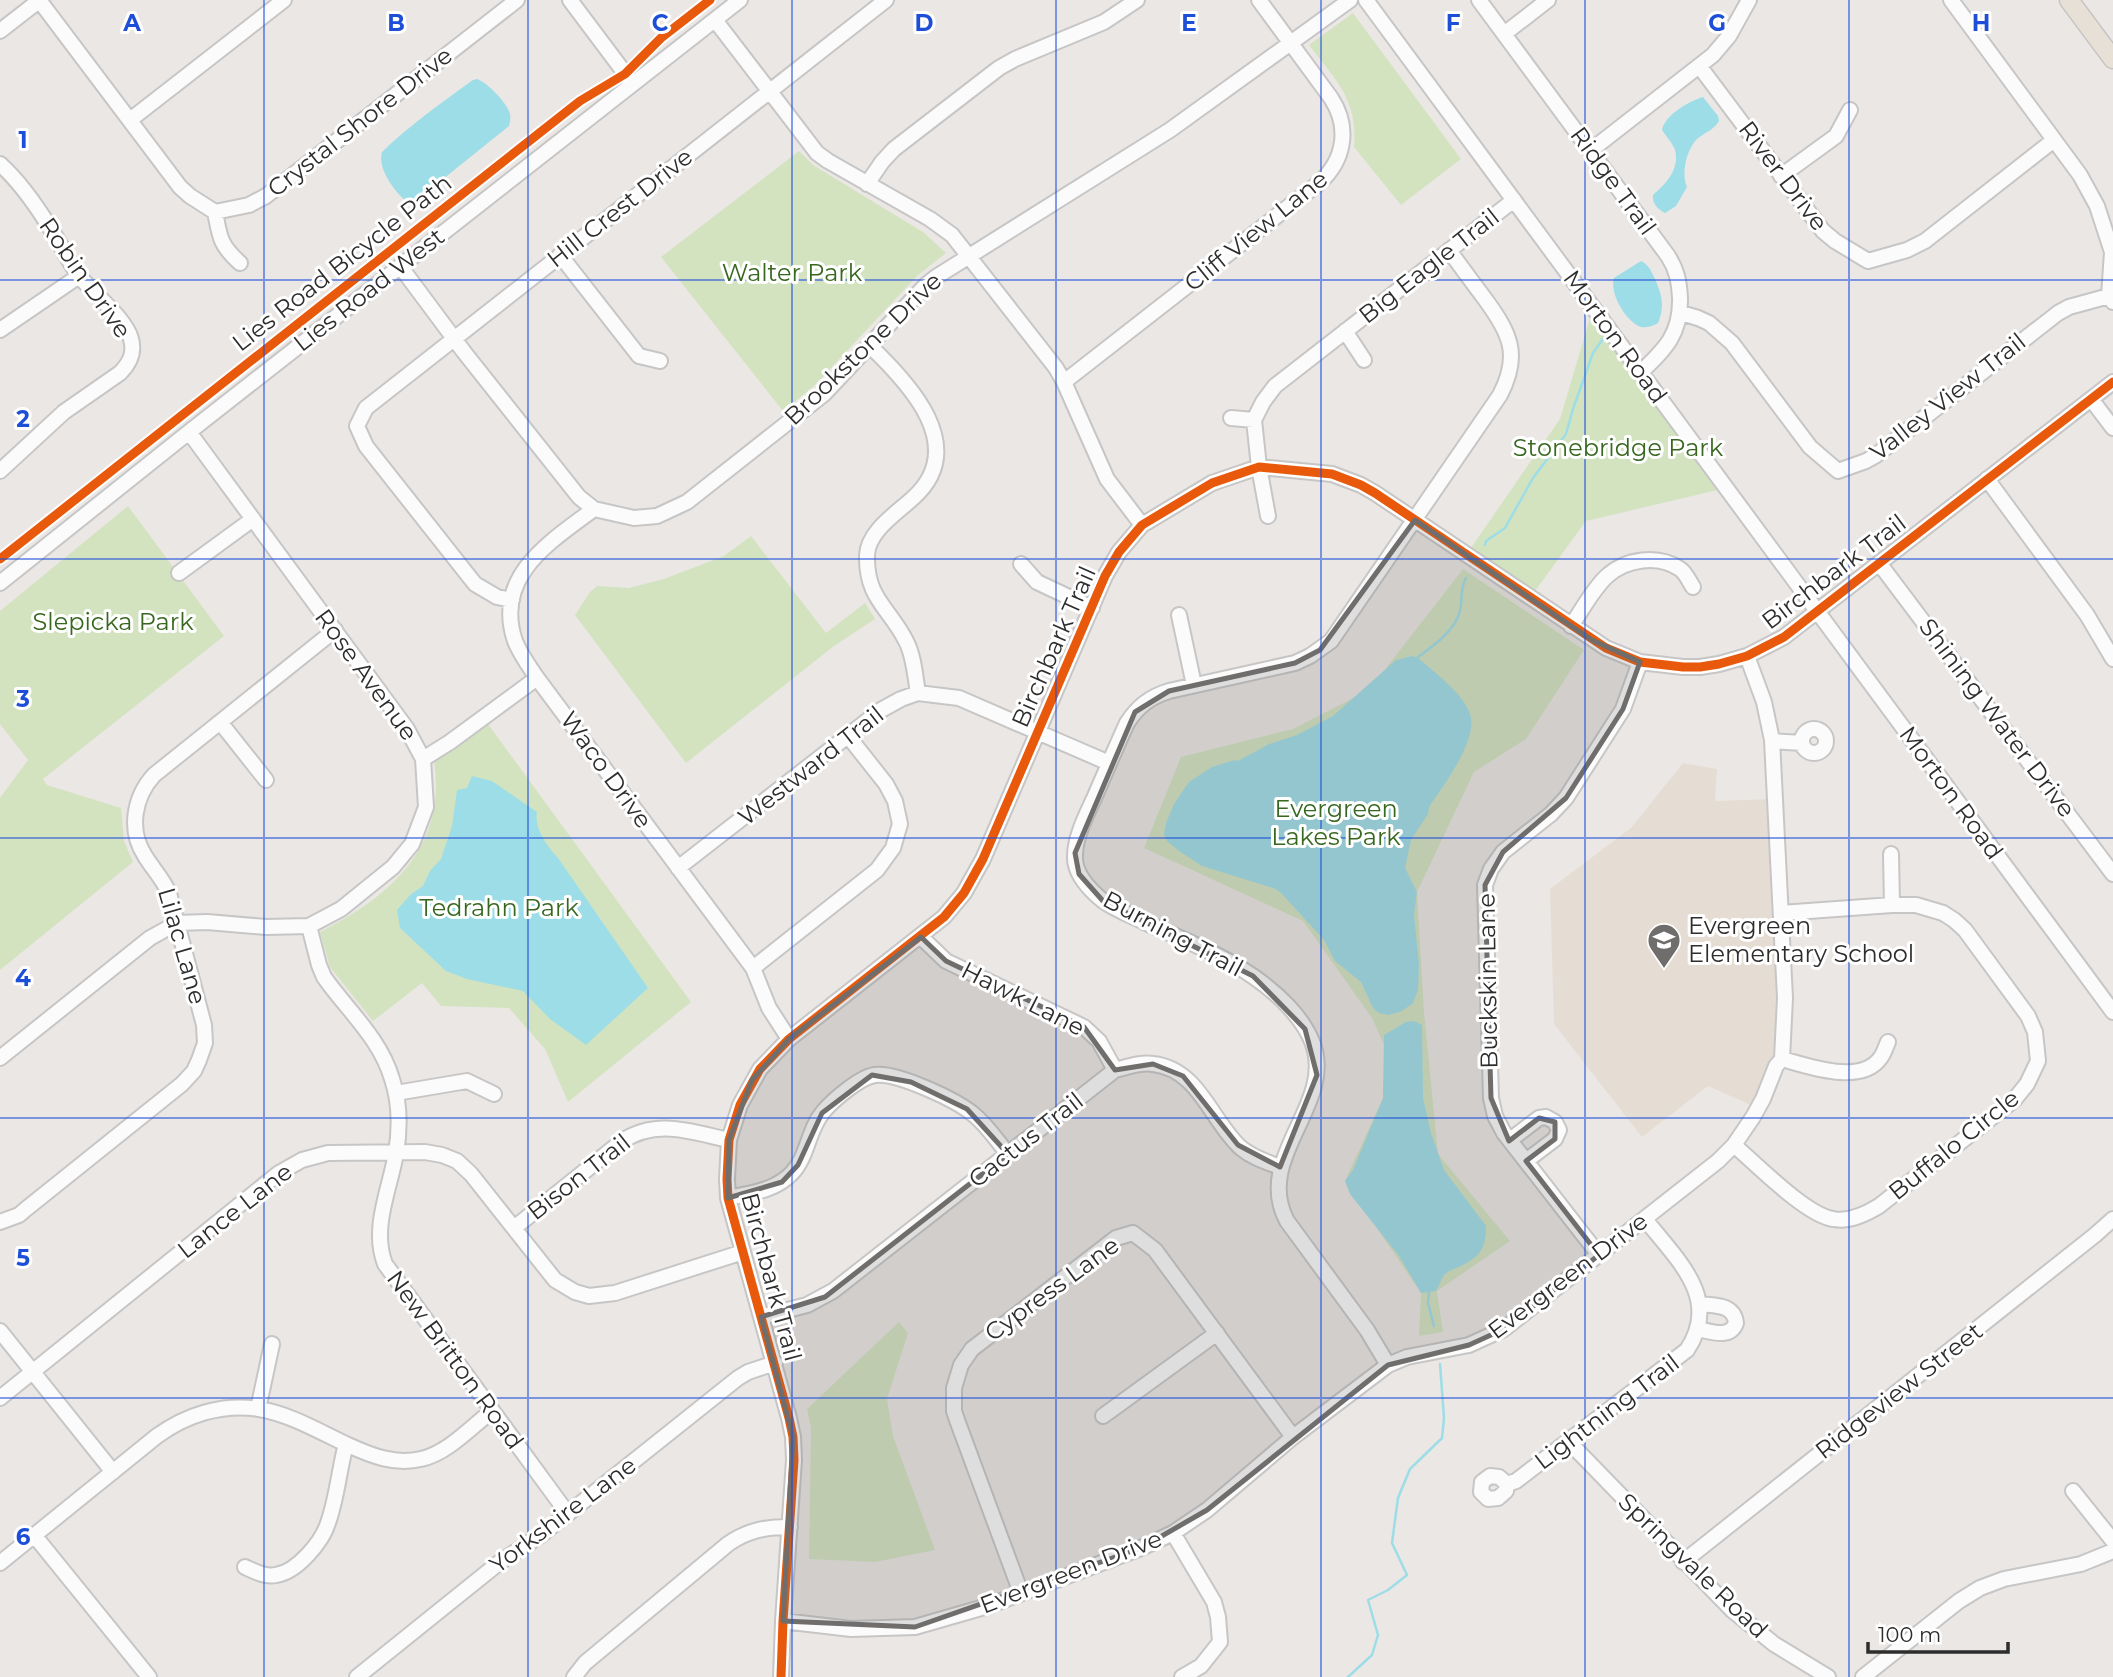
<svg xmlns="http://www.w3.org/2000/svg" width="2113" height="1677" viewBox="0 0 2113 1677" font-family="Montserrat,sans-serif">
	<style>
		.education { fill: #e5ddd3 }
		.green { fill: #d3e3c0 }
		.water { fill: #9ddde7 }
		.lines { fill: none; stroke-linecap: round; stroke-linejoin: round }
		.stream { stroke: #9ddde7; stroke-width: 2.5 }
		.minor-casing { stroke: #c7c6c6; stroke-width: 18 }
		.major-casing { stroke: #c6c4c3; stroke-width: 21 }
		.minor { stroke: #fcfbfb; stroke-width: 14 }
		.major { stroke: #e7e0d6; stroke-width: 18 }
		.cycleway-casing { stroke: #fff; stroke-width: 13 }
		.cycleway { stroke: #e8590c; stroke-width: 9 }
		.marked { fill: #706e6d; fill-opacity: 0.2; stroke: #706e6d; stroke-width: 5; stroke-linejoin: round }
		.grid { fill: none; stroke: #1d4ed8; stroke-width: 2; stroke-opacity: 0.55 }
		.labels { text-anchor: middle; stroke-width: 6; stroke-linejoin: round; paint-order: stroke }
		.street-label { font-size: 24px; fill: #2d2d2d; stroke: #fff }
		.park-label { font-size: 24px; fill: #386820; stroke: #fff }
		.poi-label { font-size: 24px; fill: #2d2d2d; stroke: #fff; text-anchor: start }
		.grid-label { font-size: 23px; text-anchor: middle; font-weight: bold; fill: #1d4ed8; stroke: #fff; stroke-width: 6; stroke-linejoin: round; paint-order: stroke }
	</style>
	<rect width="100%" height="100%" fill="#ebe7e4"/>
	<path class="education" d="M1683,763L1717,769L1715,801L1772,799L1777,916L1776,1058L1755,1107L1708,1086L1642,1137L1554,1024L1550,889L1631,828Z"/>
	<path class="green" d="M1353,13L1461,159L1401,205L1354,147C1358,99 1336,81 1309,45Z
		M799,151L813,165L923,232L946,253L917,276L813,387L783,411L661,257Z
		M1593,308L1726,488L1586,521L1530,598L1466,555L1560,419Z
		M128,506L224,636L43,779L47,785L121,808L124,841L133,862L0,970V798L28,760L0,724V611Z
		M751,536L826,633L865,603L875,619L834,646L686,763L575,615L590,592L597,586L629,588L664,579L724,556Z
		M1463,569L1584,650L1526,739L1474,772L1417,892L1424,1012L1438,1154L1510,1241L1437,1291L1443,1332L1419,1336L1421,1293L1345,1181L1383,1098L1386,1049L1372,1018L1303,921L1144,848L1181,757L1293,729L1369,690Z
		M488,724L691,1002L568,1102L545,1049L509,1008L441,1006L422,983L373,1021L330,967L320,932C391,896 447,847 434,761Z
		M899,1322L908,1333L887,1399L893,1436L935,1550L875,1562L809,1559L811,1428L807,1409Z"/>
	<path class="water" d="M477,79C487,82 508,104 510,114C511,120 510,121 509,126L417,200L411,203L407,202C395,192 377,169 382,152C410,125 441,103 473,80Z
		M1703,97L1718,116L1719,121C1713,131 1705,132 1697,139C1686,150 1681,174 1687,187L1676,206L1665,213C1658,209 1652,204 1653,195C1666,184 1680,169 1675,150C1673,144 1666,136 1662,130C1665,115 1689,101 1703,97Z
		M1641,261C1649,265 1651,271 1655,279C1662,295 1665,306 1658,323C1653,326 1647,328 1641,327C1626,322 1609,293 1614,278Z
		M1412,656L1418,658C1433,671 1464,694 1470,714C1479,739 1443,786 1429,807L1428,814L1411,840L1405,868L1417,892L1414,915L1419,964L1418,990L1413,1003L1402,1011L1389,1015L1379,1013L1373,1008L1361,982L1335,961L1324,940L1282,894L1276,889L1202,866L1179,851L1167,841L1164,835L1166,823L1174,804L1189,782L1212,767L1234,760L1238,761L1269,744L1297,735L1333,716L1396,660Z
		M472,776L492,781L537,812C534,828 547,846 558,858L648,988L586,1045L550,1019L523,991L467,979L446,971L400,928L397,910L411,894L423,886L430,871L441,859L452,826L457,790L467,788Z
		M1414,1021L1422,1025L1423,1098L1431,1133L1444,1170L1486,1226C1486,1249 1480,1257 1459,1267C1454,1269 1448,1271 1444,1275C1441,1280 1439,1286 1436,1291L1421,1293L1399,1256L1350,1194L1345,1181L1353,1170L1383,1098L1384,1035L1406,1022Z"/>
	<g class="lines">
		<path class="stream" d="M1485,545L1486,541L1505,528L1533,478L1566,434L1573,409L1593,353L1603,339
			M1418,657C1433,646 1455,631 1460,611C1463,598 1459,592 1466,578
			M1429,1292L1428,1303L1434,1326
			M1348,1677L1372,1655L1378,1635L1368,1600L1388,1590L1407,1575L1392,1543L1398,1498L1410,1469L1442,1438L1444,1418L1440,1364"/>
		<defs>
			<path id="minor" d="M39,0L180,187L190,196L215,212L249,205L266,196L517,0
				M570,0L633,84
				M1366,0L2113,1012
				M1479,0L1668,256C1677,270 1679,281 1680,298C1681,334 1665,349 1641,372
				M1951,0L2080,175L2097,206L2112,252L2109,296L2113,302
				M715,20L817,153L828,161L930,219L952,235L1056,368L1064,382L1107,479L1142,525
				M0,31L40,0
				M1504,34L1548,0
				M1700,67L1823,231L1835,241L1868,261L1907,250L1925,241L2054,140
				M130,120L284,0
				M1590,151L1713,55L1729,36L1749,0
				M0,164C20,182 38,208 52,231C62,246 69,263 80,277C94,294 126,319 131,339C135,353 130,363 120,373L64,412L0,471
				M1781,176L1836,136L1850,110
				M867,184L882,162L894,149L999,68L1015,59L1104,22L1137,0
				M215,212C220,238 220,245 240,263
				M560,255L639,356L660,361
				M400,266L464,352L579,497L594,509L634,518L657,516L687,502L824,394L926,285L936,277L1170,130L1350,0
				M1681,313L1698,318L1709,323L1732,343L1810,447L1838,471L1866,461L1875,456L2058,313L2069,307L2109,296
				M0,330L79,276
				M1345,331L1364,360
				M869,345C909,383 970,447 913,498C897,513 868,531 867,555C866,599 889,607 906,641C914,656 915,676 918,693
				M1064,382L1319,183C1345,160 1350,127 1331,98L1259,0
				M2091,399L2113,428
				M1231,418L1254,420L1263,402L1275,386L1514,200
				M1254,420L1259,467L1268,516
				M1987,479L2087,615L2113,659
				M594,509C550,542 493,576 515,641C520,654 529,666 537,678L753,968L769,1008L789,1039
				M1879,563L2113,874
				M1021,564L1037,582L1092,608
				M179,573L253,519
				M0,583L189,432L740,0
				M512,600L497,597L475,584L366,446L357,426L366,408L886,0
				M1179,615L1194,685
				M1571,626C1582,610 1593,589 1607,576C1626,559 1658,554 1680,569C1686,573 1689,581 1693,587
				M220,722L266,780
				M1802 741a12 12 0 1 1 24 0a12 12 0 1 1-24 0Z
				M1772,741L1802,743
				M423,759L450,742L537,678
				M1891,854L1892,905
				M678,868L881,710L901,699L918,693L959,698L1109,763
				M309,926L319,965L324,977C347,1010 380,1038 392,1079C400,1103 400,1129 396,1153C390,1189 371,1228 385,1264L568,1514
				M921,937L946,961L1084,1027L1099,1041L1115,1070
				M753,968L877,870L893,848L900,824L895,801L886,784L848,736
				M0,1058L150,938L177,923L207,922L266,927L309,926L341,909L393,867L412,844L426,807L423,759L407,729L189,432
				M1782,1059C1808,1066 1862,1086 1881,1057C1884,1053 1886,1046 1888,1042
				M396,1093L467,1081L494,1094
				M1510,1140L1539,1118L1546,1117L1555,1122L1559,1130L1555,1139L1526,1161
				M1734,1145C1756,1164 1806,1215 1833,1219C1848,1222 1866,1214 1879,1206L2014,1100L2027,1084L2038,1061L2035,1032L2028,1016L1965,930L1954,920L1943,913L1916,905H1892L1781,913
				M728,1198C751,1193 775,1191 792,1173C808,1156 808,1130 823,1112C833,1100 860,1077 875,1075C897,1072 956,1100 973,1114C987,1125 997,1141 1008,1154
				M0,1222L19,1215L26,1209L182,1084L194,1071L199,1060L205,1043L204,1025L169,893C163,879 153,869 145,856C128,830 134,797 154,775L335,630
				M514,1228L621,1142C656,1118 691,1132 729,1140
				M1599,1255L1504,1133L1495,1116L1491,1098L1485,885L1491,869L1503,852L1551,814L1566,798L1623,709L1640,662
				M761,1317L807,1305L833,1291L1115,1070C1127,1067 1141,1062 1153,1064C1199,1069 1211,1121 1241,1148C1253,1158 1267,1162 1280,1167
				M1698,1329C1712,1332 1730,1339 1736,1323C1734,1304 1716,1306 1700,1304
				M0,1331L113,1472
				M1388,1365L1367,1330L1287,1221C1253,1158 1335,1105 1313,1044C1303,1017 1277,993 1254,977C1221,954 1181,939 1144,922C1130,915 1114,909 1102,900C1089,889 1074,873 1075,856C1075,836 1087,814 1095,796C1106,771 1116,747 1127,723C1138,706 1150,697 1169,691L1295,663L1310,656L1331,641L1500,395C1521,355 1510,333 1485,299C1473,283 1461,267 1449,250
				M0,1398L279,1173L302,1160L328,1153L425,1152L442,1155L457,1161L471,1174L555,1280L575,1292L589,1296L615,1293L743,1252
				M258,1409L272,1344
				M1103,1416L1217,1333
				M1569,1442L1732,1610L1774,1644L1828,1677
				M1507,1484L1506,1491L1498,1498L1488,1499L1481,1492L1482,1482L1490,1476L1499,1477L1507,1484L1516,1481L1687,1350C1722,1298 1676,1259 1645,1219
				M2073,1491L2113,1541
				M1173,1533L1214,1602L1218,1617L1220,1642L1201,1666L1182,1677
				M34,1535L149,1677
				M1683,1562L2095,1235L2113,1219
				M0,1563L157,1436C186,1415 222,1403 259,1409C290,1414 320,1432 348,1445C372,1456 395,1465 421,1459C448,1453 471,1427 492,1411
				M245,1567C256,1572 265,1577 276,1575C297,1572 322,1542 328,1523C337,1498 339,1470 346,1444
				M1021,1593L957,1420L954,1411V1388L961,1365L972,1349L1116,1238L1133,1233L1155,1250L1293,1437
				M783,1621L851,1629L915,1627L988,1606L1141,1548L1173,1533L1207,1510L1293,1437L1388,1365L1407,1357L1469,1345L1504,1329L1718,1161L1734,1145L1753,1117L1763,1099L1776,1066L1782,1059L1785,998L1772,740L1764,702L1747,656
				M357,1677L500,1562L541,1535L738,1378L748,1372L775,1363
				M574,1677L585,1663L728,1544C748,1530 766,1527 790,1527
				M781,1677L783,1621L794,1460L793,1437L789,1418L728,1198L727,1179L729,1140L740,1105L760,1069L789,1039L944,917L964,893L983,859L1105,576L1119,552L1142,525L1212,483L1259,467L1332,474L1361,485L1375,493L1606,648L1640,662L1683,667H1700L1719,664L1747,656L1784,637L2113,382
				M1863,1677L1959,1601L1980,1588L2004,1579L2081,1564L2113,1551"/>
			<path id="major" d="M2069,0L2113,59"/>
		</defs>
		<use href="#minor" class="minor-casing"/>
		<use href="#major" class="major-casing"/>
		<use href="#minor" class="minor"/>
		<use href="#major" class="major"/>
		<defs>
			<path id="cycleway" d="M0,559L580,101L625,74L661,38L710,0
				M781,1677L783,1621L794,1460L793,1437L789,1418L728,1198L727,1179L729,1140L740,1105L760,1069L789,1039L944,917L964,893L983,859L1105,576L1119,552L1142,525L1212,483L1259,467L1332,474L1361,485L1375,493L1606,648L1640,662L1683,667H1700L1719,664L1747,656L1784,637L2113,382"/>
		</defs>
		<use href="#cycleway" class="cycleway-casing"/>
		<use href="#cycleway" class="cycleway"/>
	</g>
	<path class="marked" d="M1415,520L1592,640L1640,662L1623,709L1566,798L1503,852L1485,885L1491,1098L1509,1141L1539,1118L1555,1122V1139L1526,1161L1599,1255L1504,1329L1469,1345L1388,1365L1207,1510L1141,1548L915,1627L783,1621L793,1437L761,1317L825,1297L1008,1154L967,1109L911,1082L872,1075L822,1113L798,1165L782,1182L728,1198L729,1140L752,1080L789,1039L921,937L946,961L1084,1027L1115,1070L1153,1064L1183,1076L1238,1145L1280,1167L1317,1075L1305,1029L1253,976L1103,901L1079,874L1075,853L1135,712L1169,691L1295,663L1320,650Z"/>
	<path class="grid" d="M264,0V1677M528,0V1677M792,0V1677M1056,0V1677M1321,0V1677M1585,0V1677M1849,0V1677M0,280H2113M0,559H2113M0,838H2113M0,1118H2113M0,1398H2113"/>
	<defs>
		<symbol id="school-pin" viewBox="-11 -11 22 30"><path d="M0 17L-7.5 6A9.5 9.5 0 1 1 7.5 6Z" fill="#706e6d" stroke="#fff"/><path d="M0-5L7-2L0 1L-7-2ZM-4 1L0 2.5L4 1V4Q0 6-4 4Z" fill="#fff"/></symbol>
	</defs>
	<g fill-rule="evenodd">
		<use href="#school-pin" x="1645" y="921" width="38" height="52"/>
	</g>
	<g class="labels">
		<g class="street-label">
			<text transform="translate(360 122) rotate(-38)" y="8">Crystal Shore Drive</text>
			<text transform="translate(1783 176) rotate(53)" y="8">River Drive</text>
			<text transform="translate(1613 181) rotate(54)" y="8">Ridge Trail</text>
			<text transform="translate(620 208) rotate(-38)" y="8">Hill Crest Drive</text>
			<text transform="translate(1256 231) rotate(-39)" y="8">Cliff View Lane</text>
			<text transform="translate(342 263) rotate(-38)" y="8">Lies Road Bicycle Path</text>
			<text transform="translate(1429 266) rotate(-38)" y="8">Big Eagle Trail</text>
			<text transform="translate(85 278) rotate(55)" y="8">Robin Drive</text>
			<text transform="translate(369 290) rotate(-38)" y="8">Lies Road West</text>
			<text transform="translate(1615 337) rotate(54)" y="8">Morton Road</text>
			<text transform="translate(863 349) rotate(-44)" y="8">Brookstone Drive</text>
			<text transform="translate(1948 397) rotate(-38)" y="8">Valley View Trail</text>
			<text transform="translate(1834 572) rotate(-37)" y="8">Birchbark Trail</text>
			<text transform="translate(1054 647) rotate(-66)" y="8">Birchbark Trail</text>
			<text transform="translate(366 675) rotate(54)" y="8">Rose Avenue</text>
			<text transform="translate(1997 718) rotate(53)" y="8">Shining Water Drive</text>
			<text transform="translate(811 766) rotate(-38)" y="8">Westward Trail</text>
			<text transform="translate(606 770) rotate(54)" y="8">Waco Drive</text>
			<text transform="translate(1951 793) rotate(54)" y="8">Morton Road</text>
			<text transform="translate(1173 934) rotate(28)" y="8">Burning Trail</text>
			<text transform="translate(182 946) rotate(74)" y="8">Lilac Lane</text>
			<text transform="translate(1488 981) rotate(-91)" y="8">Buckskin Lane</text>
			<text transform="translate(1023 999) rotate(27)" y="8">Hawk Lane</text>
			<text transform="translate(1026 1140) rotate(-38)" y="8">Cactus Trail</text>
			<text transform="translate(1954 1145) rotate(-39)" y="8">Buffalo Circle</text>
			<text transform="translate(579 1177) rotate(-38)" y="8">Bison Trail</text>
			<text transform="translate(235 1211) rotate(-38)" y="8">Lance Lane</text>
			<text transform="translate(1568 1276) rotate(-37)" y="8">Evergreen Drive</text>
			<text transform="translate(771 1277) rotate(75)" y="8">Birchbark Trail</text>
			<text transform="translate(1052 1289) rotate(-36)" y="8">Cypress Lane</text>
			<text transform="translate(455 1360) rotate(54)" y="8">New Britton Road</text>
			<text transform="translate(1899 1391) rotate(-38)" y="8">Ridgeview Street</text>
			<text transform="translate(1607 1412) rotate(-37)" y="8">Lightning Trail</text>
			<text transform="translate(563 1515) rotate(-37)" y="8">Yorkshire Lane</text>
			<text transform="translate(1693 1566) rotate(44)" y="8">Springvale Road</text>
			<text transform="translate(1071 1572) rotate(-21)" y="8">Evergreen Drive</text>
		</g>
		<g class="park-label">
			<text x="792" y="281">Walter Park</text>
			<text x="1618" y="456">Stonebridge Park</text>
			<text x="113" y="630">Slepicka Park</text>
			<text x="1336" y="817">Evergreen<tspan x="1336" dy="28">Lakes Park</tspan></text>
			<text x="499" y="916">Tedrahn Park</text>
		</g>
		<g class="poi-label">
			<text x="1688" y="934">Evergreen<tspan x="1688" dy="28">Elementary School</tspan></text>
		</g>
	</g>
	<g class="grid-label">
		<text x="132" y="31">A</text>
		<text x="396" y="31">B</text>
		<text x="660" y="31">C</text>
		<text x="924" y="31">D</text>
		<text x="1189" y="31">E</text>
		<text x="1453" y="31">F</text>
		<text x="1717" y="31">G</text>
		<text x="1981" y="31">H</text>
		<text x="23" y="148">1</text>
		<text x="23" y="427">2</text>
		<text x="23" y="707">3</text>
		<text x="23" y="986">4</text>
		<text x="23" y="1266">5</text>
		<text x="23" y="1545">6</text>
	</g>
	<path d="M1868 1642v10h140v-10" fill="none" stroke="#2d2d2d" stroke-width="3.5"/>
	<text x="1878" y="1642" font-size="21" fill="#2d2d2d" stroke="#ffffff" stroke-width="5" paint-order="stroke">100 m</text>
</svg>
